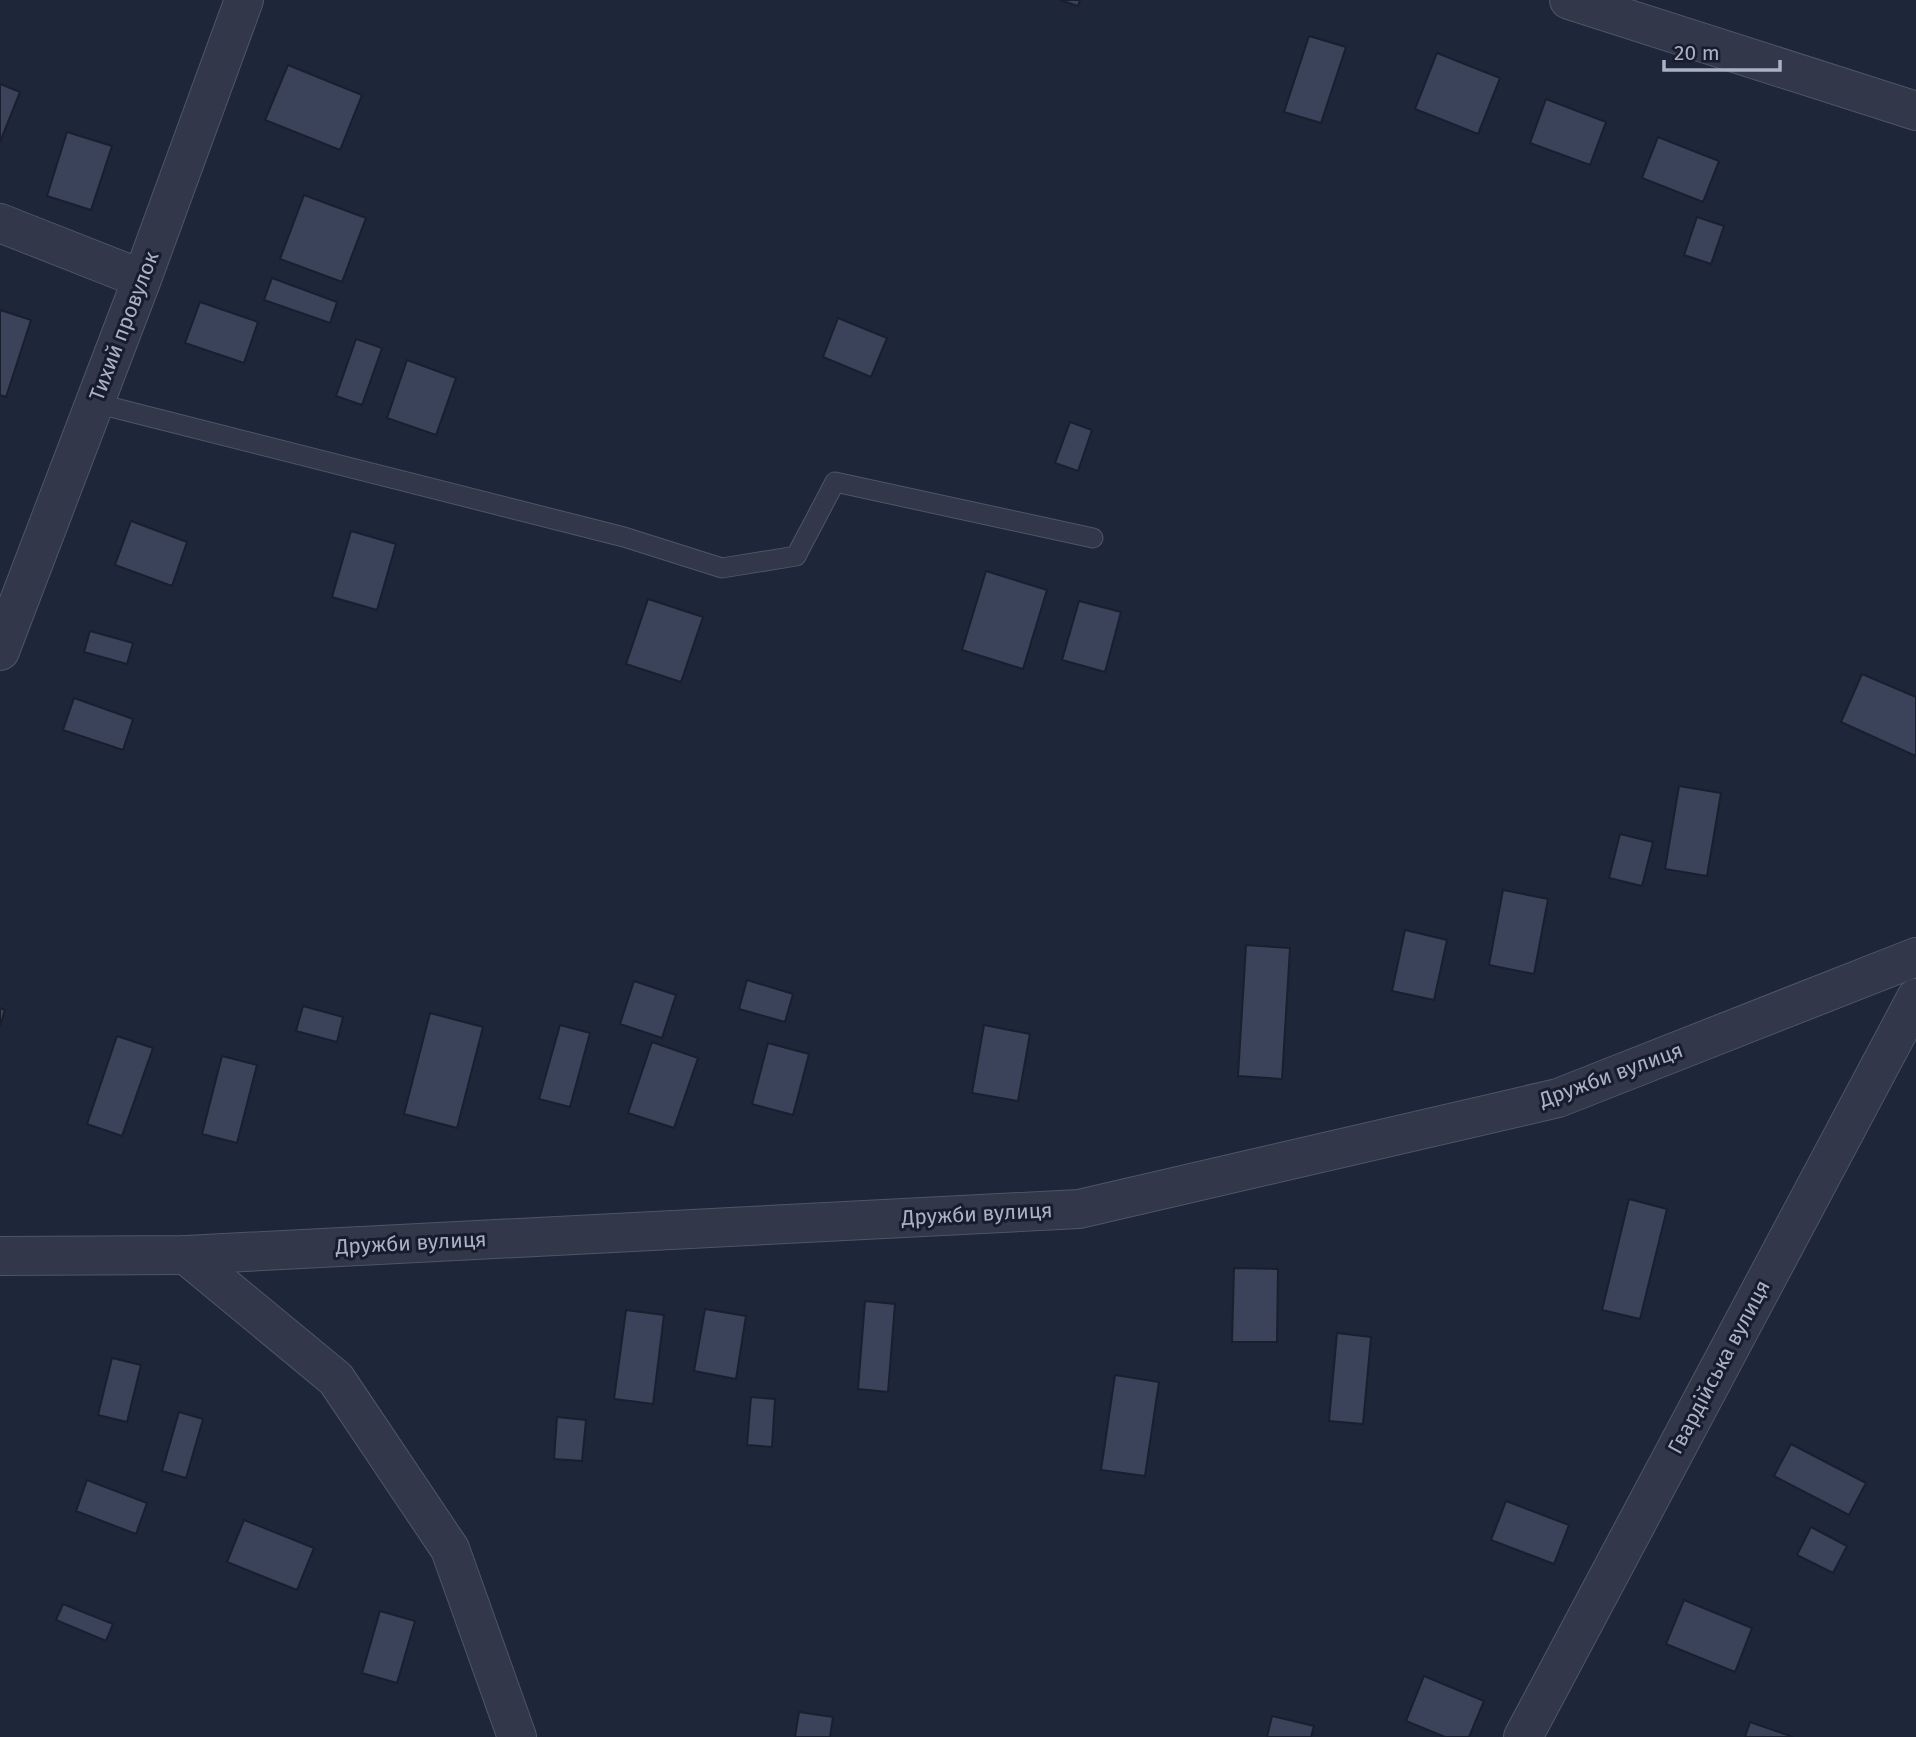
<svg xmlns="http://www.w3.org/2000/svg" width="1916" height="1737" viewBox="0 0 1916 1737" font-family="'Fira Sans',sans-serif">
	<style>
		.building { fill: #3a4359; stroke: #1a1f2f; stroke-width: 2 }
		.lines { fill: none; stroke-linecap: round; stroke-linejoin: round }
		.service-casing { stroke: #4f5567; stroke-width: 21 }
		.minor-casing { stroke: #4f5567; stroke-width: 40 }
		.tertiary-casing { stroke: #4f5567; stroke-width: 40 }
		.service { stroke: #323849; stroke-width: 19 }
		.minor { stroke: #323849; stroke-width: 38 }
		.tertiary { stroke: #323849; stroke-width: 38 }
		.labels { text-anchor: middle; stroke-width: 6; stroke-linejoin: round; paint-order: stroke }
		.street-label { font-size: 21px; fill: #acb2c6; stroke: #181d2d }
	</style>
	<rect width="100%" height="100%" fill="#1e2639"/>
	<path class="building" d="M1060,0H1080L1078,6Z
		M1309,36L1346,47L1321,123L1284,112Z
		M1437,53L1500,78L1478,134L1415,109Z
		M288,65L362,95L340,150L265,120Z
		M0,84L20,92L0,142Z
		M1546,99L1606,122L1590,165L1530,143Z
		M67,132L112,146L91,210L47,196Z
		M1658,137L1719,161L1703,202L1642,178Z
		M304,195L366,218L342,282L280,259Z
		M1697,217L1724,226L1711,264L1684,255Z
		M272,278L337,302L330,323L264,300Z
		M200,302L258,322L244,363L185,343Z
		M0,310L31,320L6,397L0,395Z
		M838,318L887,338L871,377L823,357Z
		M356,339L382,348L362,405L336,396Z
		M407,360L456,378L436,435L387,418Z
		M1070,422L1092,430L1078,471L1055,463Z
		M131,521L187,542L172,586L115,565Z
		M351,531L396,544L377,610L332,597Z
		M986,571L1047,590L1023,669L962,650Z
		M648,599L703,617L681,682L626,664Z
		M1079,601L1121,612L1105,672L1062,660Z
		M90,631L133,643L127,664L84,652Z
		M1862,674L1916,697V756L1841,722Z
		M74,698L133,719L123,750L63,730Z
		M1679,786L1721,793L1707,876L1665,869Z
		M1620,834L1653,842L1642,886L1609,878Z
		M1503,890L1548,899L1534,974L1489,965Z
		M1405,930L1447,940L1434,1000L1392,991Z
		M1246,945L1290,948L1282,1079L1238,1076Z
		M747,980L793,994L785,1022L739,1009Z
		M634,981L676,995L662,1038L620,1024Z
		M303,1006L343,1017L337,1042L296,1031Z
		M0,1008L5,1010L0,1026Z
		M430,1013L483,1027L457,1128L404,1114Z
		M560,1025L590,1033L570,1107L539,1099Z
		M984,1025L1030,1034L1018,1101L972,1093Z
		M117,1036L153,1048L122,1136L87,1124Z
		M652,1042L698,1058L674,1128L628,1113Z
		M768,1043L809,1054L793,1115L752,1104Z
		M222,1056L257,1065L237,1143L202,1134Z
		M1629,1199L1667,1209L1640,1319L1602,1310Z
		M1234,1268L1278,1269L1277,1342H1232Z
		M865,1301L895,1304L888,1392L858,1389Z
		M705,1309L746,1316L736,1379L694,1371Z
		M626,1310L664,1315L653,1404L614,1399Z
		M1337,1333L1371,1337L1363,1424L1329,1421Z
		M112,1358L141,1365L127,1422L98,1415Z
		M1115,1375L1159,1382L1145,1476L1101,1470Z
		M751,1397L775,1399L772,1447L747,1445Z
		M179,1412L203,1419L186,1478L162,1471Z
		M557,1417L586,1420L582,1461L554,1459Z
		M1791,1444L1866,1483L1849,1515L1774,1476Z
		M87,1480L147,1503L136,1534L76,1511Z
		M1506,1501L1569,1525L1554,1564L1491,1540Z
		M244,1520L314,1548L297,1590L227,1562Z
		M1811,1527L1847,1546L1833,1573L1797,1555Z
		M1684,1600L1752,1628L1735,1672L1666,1644Z
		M63,1604L113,1624L106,1641L56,1620Z
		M380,1611L415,1621L397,1683L362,1673Z
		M1424,1676L1484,1701L1469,1737H1445L1406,1721Z
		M799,1712L833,1717L830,1737H795Z
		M1272,1716L1314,1726L1311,1737H1267Z
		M1750,1722L1793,1737H1745Z"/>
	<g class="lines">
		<defs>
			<path id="service" d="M95,403L624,537L722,568L796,556L835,482L1093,538"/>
			<path id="minor" d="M1569,0L1916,111
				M0,223L142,279
				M0,651L142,279L244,0
				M186,1255L336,1379L450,1549L517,1737
				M1523,1737L1916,998"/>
			<path id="tertiary" d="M0,1256L186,1255L1079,1209L1558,1098L1916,957"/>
		</defs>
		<use href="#service" class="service-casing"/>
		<use href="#minor" class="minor-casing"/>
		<use href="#tertiary" class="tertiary-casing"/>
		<use href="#service" class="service"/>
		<use href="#minor" class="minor"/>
		<use href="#tertiary" class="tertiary"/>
	</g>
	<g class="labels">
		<g class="street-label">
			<text transform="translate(124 326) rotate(-69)" y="7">Тихий провулок</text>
			<text transform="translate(1611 1075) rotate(-20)" y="7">Дружби вулиця</text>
			<text transform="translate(977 1214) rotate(-3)" y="7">Дружби вулиця</text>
			<text transform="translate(411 1243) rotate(-3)" y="7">Дружби вулиця</text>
			<text transform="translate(1719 1367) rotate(-62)" y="7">Гвардійська вулиця</text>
		</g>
	</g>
	<path d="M1664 60v10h116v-10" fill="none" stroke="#acb2c6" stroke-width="3.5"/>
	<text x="1674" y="60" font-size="21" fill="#acb2c6" stroke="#181d2d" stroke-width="5" paint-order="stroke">20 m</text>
</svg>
